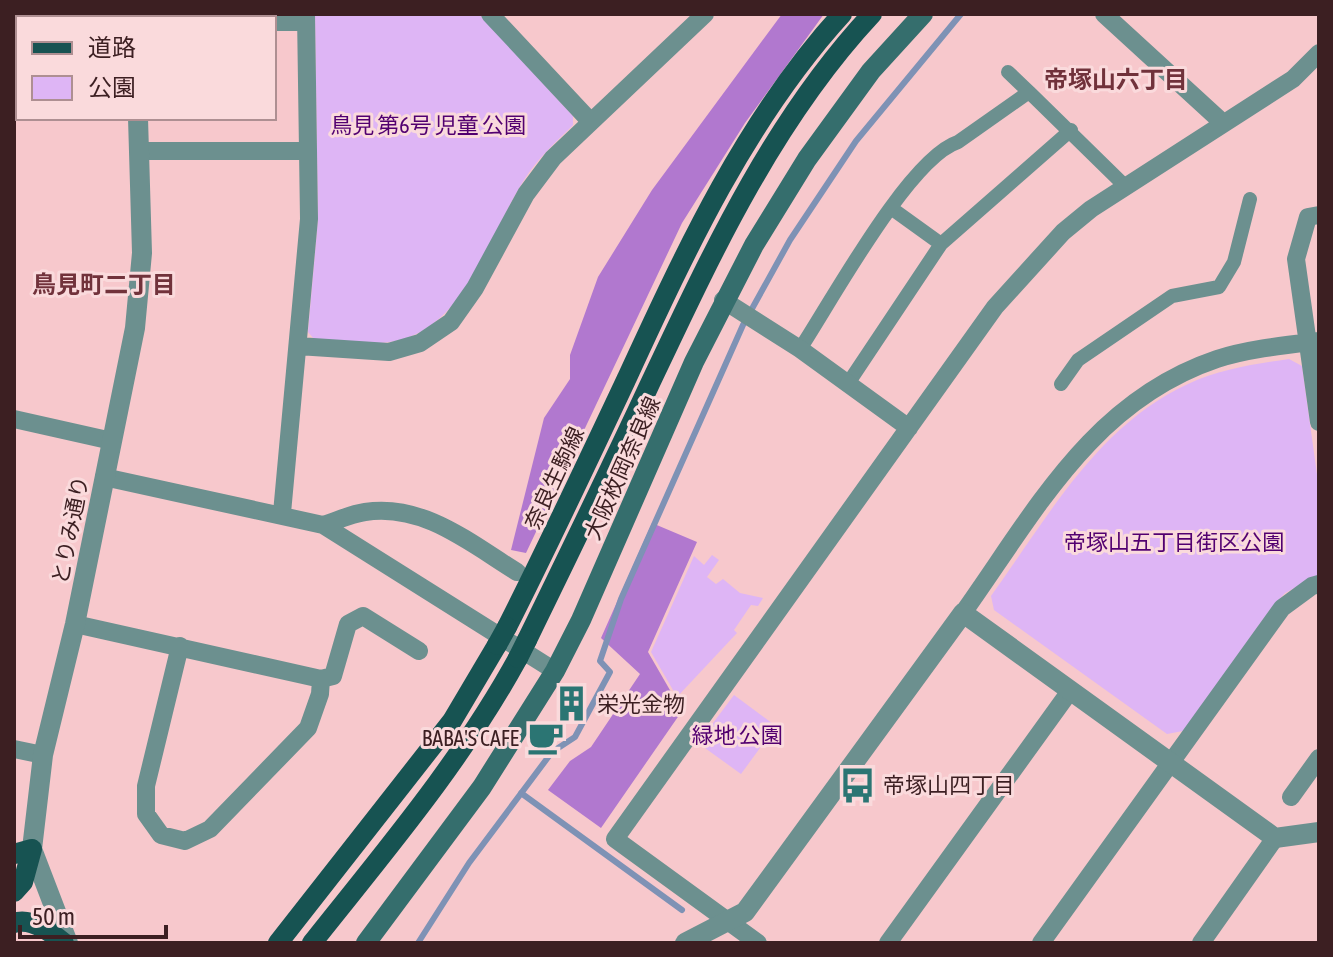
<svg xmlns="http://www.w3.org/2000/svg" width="1333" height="957" viewBox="0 0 1333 957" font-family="'Asap Condensed','Noto Sans JP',sans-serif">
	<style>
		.green { fill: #deb5f5 }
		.forest { fill: #b178cf }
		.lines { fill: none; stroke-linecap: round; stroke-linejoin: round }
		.stream { stroke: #7e92b5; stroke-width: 6 }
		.pedestrian { stroke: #6c908f; stroke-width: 14 }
		.minor { stroke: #6c908f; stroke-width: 18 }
		.tertiary { stroke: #6c908f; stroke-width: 20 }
		.secondary { stroke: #356e6d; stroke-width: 20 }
		.primary { stroke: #175352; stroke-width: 20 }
		.primary-bridge { stroke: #175352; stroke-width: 20 }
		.labels { text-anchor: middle; stroke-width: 6; stroke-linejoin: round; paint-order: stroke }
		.park-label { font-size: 22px; fill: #520070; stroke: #fadadc }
		.street-label { font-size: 22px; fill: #3c1f22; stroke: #fadadc }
		.poi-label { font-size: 22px; fill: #3c1f22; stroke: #fadadc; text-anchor: start }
		.neighbourhood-label { font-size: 24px; font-weight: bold; fill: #71323b; stroke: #fadadc }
	</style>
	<rect width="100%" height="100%" fill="#f7c8cc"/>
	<path class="green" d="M315,14H479L573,116V125C556,142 537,159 524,180C490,233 468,322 400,340C372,347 343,341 314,339L308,332L318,219Z
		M1289,359L1302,366L1319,489V575L1285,593L1272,607L1183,731L1167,734L994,610L991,596C1048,517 1097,426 1188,384C1220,369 1255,364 1289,359Z
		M712,555L719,560L707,577L716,584L723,579L740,593L763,598L758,606L751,605L734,630L737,633L677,697L651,652L694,556L704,565Z
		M734,695L776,726L741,774L698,743Z"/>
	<path class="forest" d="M782,14H824L745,123L682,223L526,553L511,550L544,418L570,379V355L598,277L652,190Z
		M652,523L697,542L648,652L682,711L601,828L548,790L570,761L591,747L640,674L601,638Z"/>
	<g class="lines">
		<path class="stream" d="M521,793L682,910
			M418,943L469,863L552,752L575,737L610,672L600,661L621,599L743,325L790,240L856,141L961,14"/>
		<path class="pedestrian" d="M1008,72L1029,92
			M891,208L941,244
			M800,349C831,302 909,158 958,142L1029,92L1125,186
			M1061,384L1078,360L1172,296L1219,287L1234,262L1250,199
			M847,385L941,244L1071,130"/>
		<path class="minor" d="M490,14L590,121
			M1104,14L1223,123
			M274,22H306
			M139,151H307
			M1319,215L1308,217L1296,259L1319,422
			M723,300L800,349L909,428
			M298,346L389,352L420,343L451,322L475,288L526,194L553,158L705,14
			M14,419L112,441
			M104,477L323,525L555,671
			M282,513L309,219L306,14
			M323,525C336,521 351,514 365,512C423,503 470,543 517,572
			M963,613C1035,512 1092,401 1217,359C1248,349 1286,345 1319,341
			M75,624L321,679L333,676L348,624L363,616L419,651
			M180,646L146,786V814L161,835L185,841L210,829L308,728L320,694L321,679
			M14,749L43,755
			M1291,797L1319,758
			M758,943L615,839L995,307L1063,232L1091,209L1293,79L1319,53
			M888,943L1070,691
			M1041,943L1282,608L1312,586L1319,584
			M1201,943L1275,838"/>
		<path class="tertiary" d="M138,14V18
			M14,88H18
			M68,943L32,849L43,755L75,624L135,328L142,253L138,118
			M685,943L745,912L963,613L1275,838L1319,832"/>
		<path class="secondary" d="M366,943L482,787L555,671L581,620L694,362L754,245L807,159L871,71L923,14"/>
		<path class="primary" d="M507,627C548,546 587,463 626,380C685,252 746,119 842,14
			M527,640C568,556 609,472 648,388C710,257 772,121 872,14
			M14,854L32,849L23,882L14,892
			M14,923C31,917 51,932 64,943
			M278,943L452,721L497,645
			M312,943C385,851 461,762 518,658"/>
		<path class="primary-bridge" d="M497,645L507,627
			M518,658L527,640"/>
	</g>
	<defs>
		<symbol id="building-bare" viewBox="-9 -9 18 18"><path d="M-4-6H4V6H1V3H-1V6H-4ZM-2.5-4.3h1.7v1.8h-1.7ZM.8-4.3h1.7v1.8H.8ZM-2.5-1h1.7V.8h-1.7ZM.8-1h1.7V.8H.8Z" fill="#2b7573" stroke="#fadadc" stroke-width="2.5" paint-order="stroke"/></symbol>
		<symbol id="cafe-bare" viewBox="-9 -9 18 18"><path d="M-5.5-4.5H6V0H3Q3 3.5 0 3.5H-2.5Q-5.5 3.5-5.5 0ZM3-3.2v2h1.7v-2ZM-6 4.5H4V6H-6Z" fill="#2b7573" stroke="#fadadc" stroke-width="2.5" paint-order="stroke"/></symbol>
		<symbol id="bus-bare" viewBox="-9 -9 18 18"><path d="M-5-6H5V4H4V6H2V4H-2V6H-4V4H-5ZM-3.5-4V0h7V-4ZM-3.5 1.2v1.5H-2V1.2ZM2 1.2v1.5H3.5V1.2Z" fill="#2b7573" stroke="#fadadc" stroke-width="2.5" paint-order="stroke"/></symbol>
	</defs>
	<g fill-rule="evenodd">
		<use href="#building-bare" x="546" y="678" width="51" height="51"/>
		<use href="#cafe-bare" x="520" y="712" width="51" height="51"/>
		<use href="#bus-bare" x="832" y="760" width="51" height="51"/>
	</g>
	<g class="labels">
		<g class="park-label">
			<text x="428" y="133">鳥見 第6号 児童 公園</text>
			<text x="1174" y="550">帝塚山五丁目街区公園</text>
			<text x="737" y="743">緑地 公園</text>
		</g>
		<g class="street-label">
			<text transform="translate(622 468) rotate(-66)" y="8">大阪枚岡奈良線</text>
			<text transform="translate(554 478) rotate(-65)" y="8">奈良生駒線</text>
			<text transform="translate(70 530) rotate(-79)" y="8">とりみ通り</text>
		</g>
		<g class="poi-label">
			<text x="597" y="712">栄光金物</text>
			<text x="519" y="746" text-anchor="end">BABA'S CAFE</text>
			<text x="883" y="793">帝塚山四丁目</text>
		</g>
		<g class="neighbourhood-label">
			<text x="1116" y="88">帝塚山六丁目</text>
			<text x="104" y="293">鳥見町二丁目</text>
		</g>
	</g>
	<rect width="1333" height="957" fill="none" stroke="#3c1f22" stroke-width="32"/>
	<rect x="16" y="16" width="260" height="104" fill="#fadadc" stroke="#ae8f92" stroke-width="2"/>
	<rect x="32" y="42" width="40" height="12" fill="#175352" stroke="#ae8f92" stroke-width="2"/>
	<text x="88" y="56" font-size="24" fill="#3c1f22">道路</text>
	<rect x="32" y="76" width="40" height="24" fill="#deb5f5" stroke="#ae8f92" stroke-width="2"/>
	<text x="88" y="96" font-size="24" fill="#3c1f22">公園</text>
	<path d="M20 925v12h146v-12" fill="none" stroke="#3c1f22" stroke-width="4"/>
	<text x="32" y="925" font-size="24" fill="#3c1f22" stroke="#fadadc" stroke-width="6" paint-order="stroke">50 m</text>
</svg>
